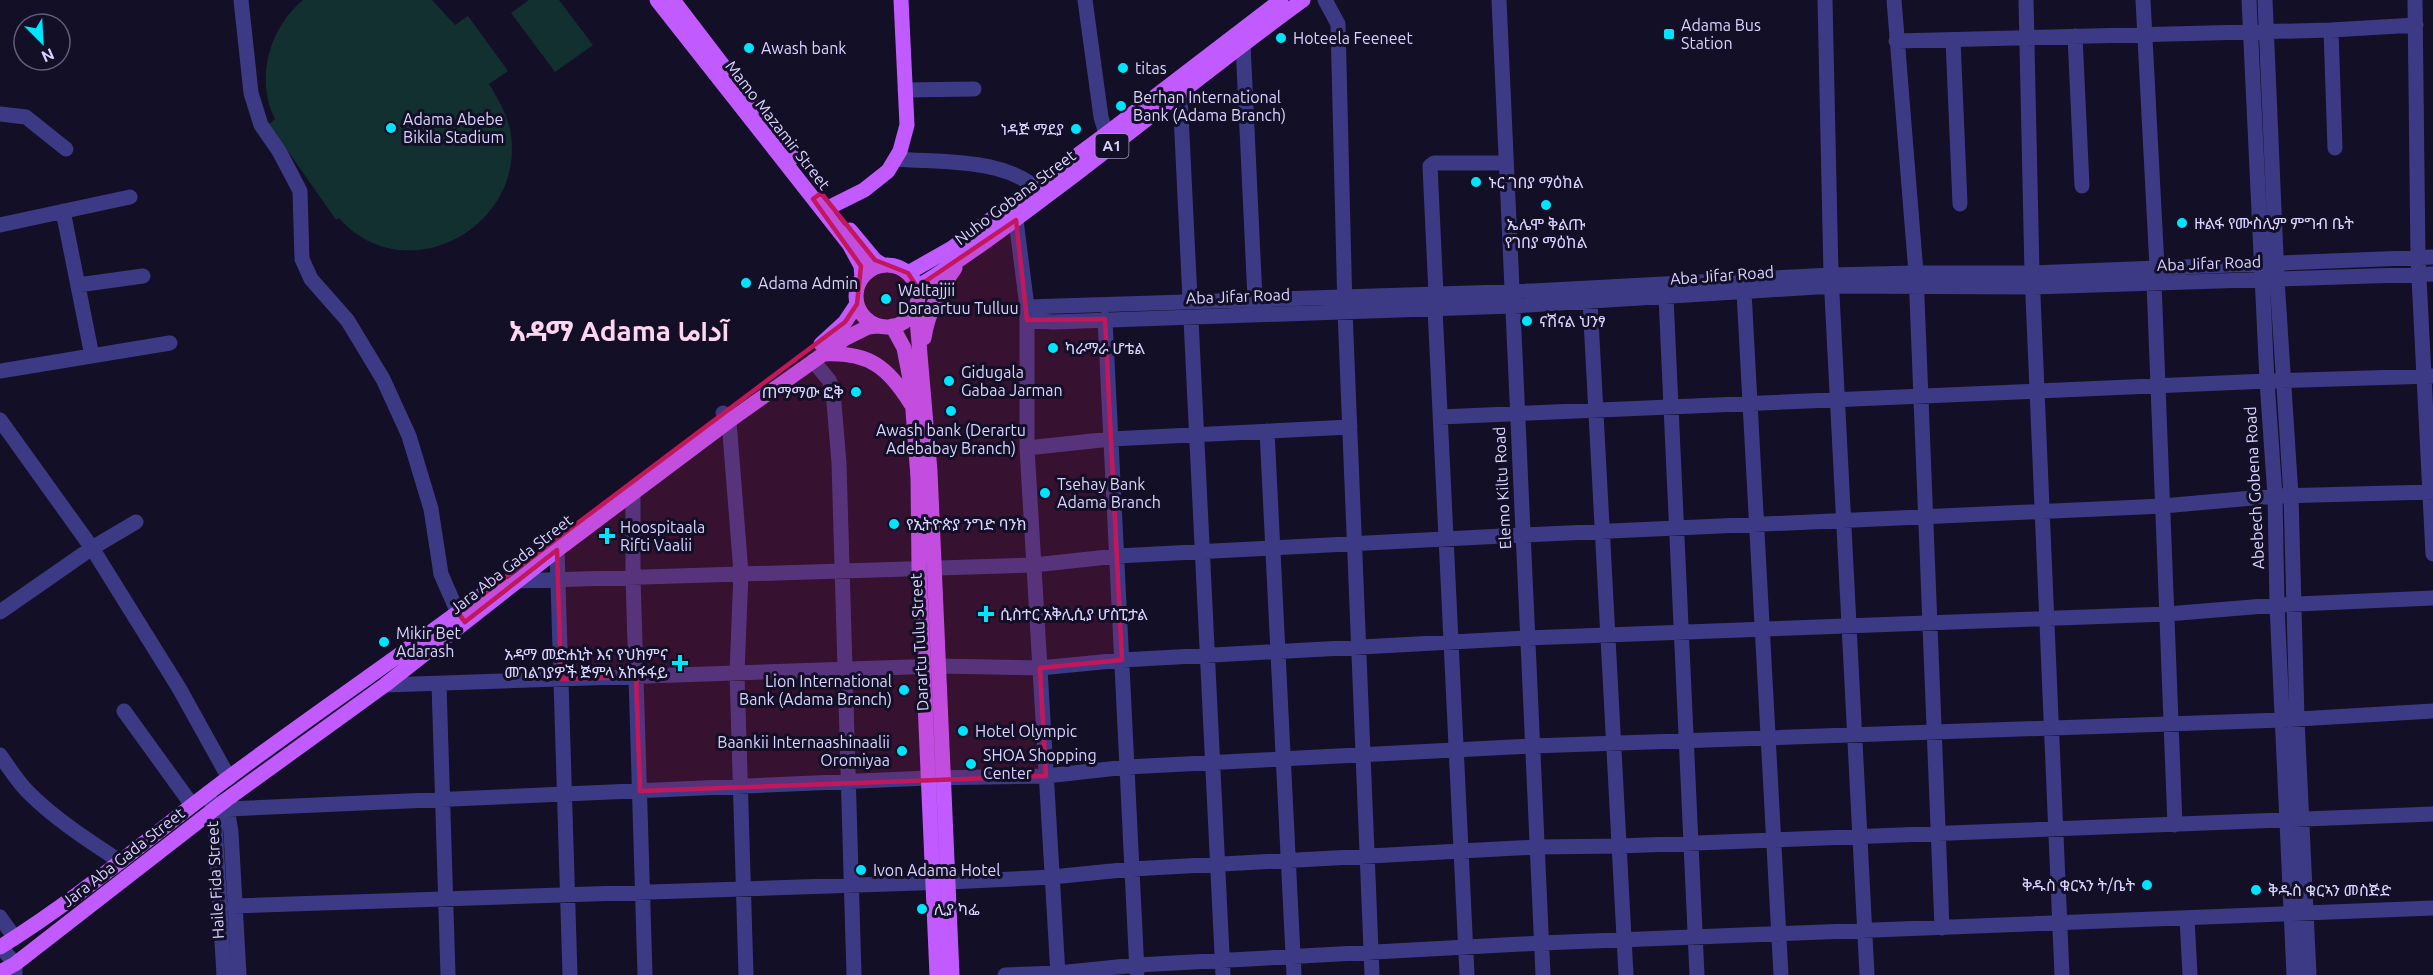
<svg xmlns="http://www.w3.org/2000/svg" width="2433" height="975" viewBox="0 0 2433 975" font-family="Ubuntu,Vazirmatn,'Noto Sans Ethiopic',sans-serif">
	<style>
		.green { fill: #12302f }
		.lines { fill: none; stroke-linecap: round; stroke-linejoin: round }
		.minor { stroke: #3d3a85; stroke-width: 15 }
		.major { stroke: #c25bff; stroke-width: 15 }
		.marked { fill: #c2185b; fill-opacity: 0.2; stroke: #c2185b; stroke-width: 4.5; stroke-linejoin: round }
		.poi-dot { fill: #00e5ff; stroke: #130f26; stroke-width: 2 }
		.labels { text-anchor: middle; stroke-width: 6; stroke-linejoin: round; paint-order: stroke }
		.shield { fill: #130f26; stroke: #9e99be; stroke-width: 1.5 }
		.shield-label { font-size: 15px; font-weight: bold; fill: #d9d4ff }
		.poi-label { font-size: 16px; fill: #d9d4ff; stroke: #130f26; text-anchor: start }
		.street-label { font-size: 16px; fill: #d9d4ff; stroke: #130f26 }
		.town-label { font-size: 28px; font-weight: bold; fill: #ffd6f0; stroke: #130f26 }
	</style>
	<rect width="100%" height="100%" fill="#130f26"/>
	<path class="green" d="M303,0H432L455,25L468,16L508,71L489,84C499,100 508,116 511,135C524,229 404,292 339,218L336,220L269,124L275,119C255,80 269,28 303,0Z
		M529,0H559L593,45L555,72L511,13Z"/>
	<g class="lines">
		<path class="minor" d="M241,0L251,93L261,125L279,151L300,191L302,259L311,279L348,321L383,379L409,436L431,509L441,574L458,613
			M1085,0L1101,117L1106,134L1112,142
			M1325,0L1338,24L1345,311L1372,975
			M1499,0L1543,975
			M1825,0L1831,275L1867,975
			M1894,0L1916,273L1942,928
			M2026,0L2032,273L2062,975
			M2143,0L2157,267
			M2249,0L2267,381L2275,496L2277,605L2294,975
			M2265,0L2277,279L2291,496L2297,719L2309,975
			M2415,0L2418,258L2433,554
			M2331,30L2335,148
			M2075,36L2082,186
			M1953,40L1960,204
			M1896,41L2331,30L2416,25
			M1243,44L1255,299
			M905,90L974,89
			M1180,94L1223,975
			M0,114L26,117L66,149
			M896,159C943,163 1009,157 1044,195
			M63,211L92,356
			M1016,220L1027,307V448L1058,975
			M0,225L130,197
			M2154,283L2175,825
			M78,285L143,276
			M1744,292L1781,975
			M1436,294L1430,166L1434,163H1505
			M1666,297L1697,975
			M1590,301L1626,975
			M1027,307L1533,291L1831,275L1916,273H2032L2433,257
			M1435,308L1467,975
			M1105,319L1137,972
			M1027,320L1053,322L1512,306L1832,286L2033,287L2433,274
			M813,361L829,380L833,391L839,463L854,975
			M0,371L170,343
			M723,413L729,421L741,573L737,673L746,975
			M1440,417L2267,381L2433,376
			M0,420L92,548L179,688L229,778
			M1267,431L1294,975
			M1027,448L1111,439L1350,427
			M633,493V577L645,975
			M557,550L570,975
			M516,581L1034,565L1117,556L1522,535L2163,506L2275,496L2433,492
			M0,612L92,548L136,522
			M439,684L448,975
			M385,685L938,666L1040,668L1122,660L1527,638L2167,614L2277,605L2433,598
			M124,711L192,805
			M0,755C9,768 18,782 28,792C56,820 89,841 121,862
			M208,793L214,809L224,975
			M226,802L231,832L239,975
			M228,809L928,778L1046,776L1127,767L1532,746L2282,720L2433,711
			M234,906L948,882L1052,877L1132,869L1461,851L1537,847L1620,846L2433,814
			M0,917L15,938
			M2187,918L2190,975
			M1,947L15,964V975
			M1005,975L1058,973L1137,965L1541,943L2433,908"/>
		<path class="major" d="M657,0L849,244L861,266L862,278
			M673,0L793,157
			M832,206L864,190L888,171L900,151L907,125L901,0
			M850,230L875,260L883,265
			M856 296a31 31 0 1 1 62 0a31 31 0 1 1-62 0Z
			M908,273L952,248L1106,134L1281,0
			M917,287C973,253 1024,213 1076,174C1152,116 1226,56 1303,0
			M916,308L930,471L952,975
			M892,326L904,348L911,384L918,478L919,567L937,975
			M924,338C928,312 939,290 955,268
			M821,344L845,322L857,304
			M824,354C869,352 888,367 911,404
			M0,947C78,899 147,839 220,784C312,715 408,651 500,581
			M0,972L15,964L226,800L385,685L557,550L729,421L846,338L868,327L878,326"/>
	</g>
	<path class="marked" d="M821,193L875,260L908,273L917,287L1016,220L1027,320L1105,319L1122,660L1040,668L1046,776L640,791L636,677L561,679L557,550L465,622L458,613L845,322L857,304L861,266L813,199Z"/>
	<g class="poi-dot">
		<rect x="1663" y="28" width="12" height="12" rx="3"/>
		<circle cx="1281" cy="38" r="6"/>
		<circle cx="749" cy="48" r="6"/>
		<circle cx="1123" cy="68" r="6"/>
		<circle cx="1121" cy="106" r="6"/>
		<circle cx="391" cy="128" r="6"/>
		<circle cx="1076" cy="129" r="6"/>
		<circle cx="1476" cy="182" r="6"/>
		<circle cx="1546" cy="205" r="6"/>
		<circle cx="2182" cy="223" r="6"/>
		<circle cx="746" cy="283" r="6"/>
		<circle cx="886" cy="299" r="6"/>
		<circle cx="1527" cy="321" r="6"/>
		<circle cx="1053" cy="348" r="6"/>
		<circle cx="949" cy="381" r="6"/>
		<circle cx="856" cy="392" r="6"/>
		<circle cx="951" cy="411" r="6"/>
		<circle cx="1045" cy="493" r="6"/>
		<circle cx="894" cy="524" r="6"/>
		<path d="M604 527h6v6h6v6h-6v6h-6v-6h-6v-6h6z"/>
		<path d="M983 605h6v6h6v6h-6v6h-6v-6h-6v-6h6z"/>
		<circle cx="384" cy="642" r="6"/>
		<path d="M677 654h6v6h6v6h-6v6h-6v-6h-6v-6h6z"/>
		<circle cx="904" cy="690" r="6"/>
		<circle cx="963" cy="731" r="6"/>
		<circle cx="902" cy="751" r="6"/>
		<circle cx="971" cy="764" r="6"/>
		<circle cx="861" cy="870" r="6"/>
		<circle cx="2147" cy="885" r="6"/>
		<circle cx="2256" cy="890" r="6"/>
		<circle cx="922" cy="909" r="6"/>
	</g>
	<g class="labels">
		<rect class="shield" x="1095.5" y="134" width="33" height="24" rx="4.5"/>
		<g class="shield-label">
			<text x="1112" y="151">A1</text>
		</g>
		<g class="poi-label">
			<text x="1681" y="31">Adama Bus<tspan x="1681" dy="18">Station</tspan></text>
			<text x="1293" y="44">Hoteela Feeneet</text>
			<text x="761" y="54">Awash bank</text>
			<text x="1135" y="74">titas</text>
			<text x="1133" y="103">Berhan International<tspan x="1133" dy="18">Bank (Adama Branch)</tspan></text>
			<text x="403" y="125">Adama Abebe<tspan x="403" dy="18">Bikila Stadium</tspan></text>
			<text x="1064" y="135" text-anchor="end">ነዳጅ ማደያ</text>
			<text x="1488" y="188">ኑር ገበያ ማዕከል</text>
			<text x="2194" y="229">ዙልፋ የሙስሊም ምግብ ቤት</text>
			<text x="1546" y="230" text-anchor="middle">ኤሌሞ ቅልጡ<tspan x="1546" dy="18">የገበያ ማዕከል</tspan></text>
			<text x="758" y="289">Adama Admin</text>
			<text x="898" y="296">Waltajjii<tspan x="898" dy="18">Daraartuu Tulluu</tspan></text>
			<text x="1539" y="327">ናሽናል ህንፃ</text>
			<text x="1065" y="354">ካራማራ ሆቴል</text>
			<text x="961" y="378">Gidugala<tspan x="961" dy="18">Gabaa Jarman</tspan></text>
			<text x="844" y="398" text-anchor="end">ጠማማው ፎቅ</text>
			<text x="951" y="436" text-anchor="middle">Awash bank (Derartu<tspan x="951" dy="18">Adebabay Branch)</tspan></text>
			<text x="1057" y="490">Tsehay Bank<tspan x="1057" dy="18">Adama Branch</tspan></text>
			<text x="906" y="530">የኢትዮጵያ ንግድ ባንክ</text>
			<text x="620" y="533">Hoospitaala<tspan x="620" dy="18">Rifti Vaalii</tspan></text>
			<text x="1000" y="620">ሲስተር አቅሊሲያ ሆስፒታል</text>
			<text x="396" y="639">Mikir Bet<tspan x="396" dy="18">Adarash</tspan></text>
			<text x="668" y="660" text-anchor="end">አዳማ መድሐኒት እና የህክምና<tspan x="668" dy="18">መገልገያዎች ጅምላ አከፋፋይ</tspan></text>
			<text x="892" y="687" text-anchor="end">Lion International<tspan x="892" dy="18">Bank (Adama Branch)</tspan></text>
			<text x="975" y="737">Hotel Olympic</text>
			<text x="890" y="748" text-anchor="end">Baankii Internaashinaalii<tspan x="890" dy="18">Oromiyaa</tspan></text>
			<text x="983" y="761">SHOA Shopping<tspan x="983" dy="18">Center</tspan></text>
			<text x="873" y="876">Ivon Adama Hotel</text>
			<text x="2135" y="891" text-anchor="end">ቅዱስ ቁርኣን ት/ቤት</text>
			<text x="2268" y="896">ቅዱስ ቁርኣን መስጅድ</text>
			<text x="934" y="915">ሊያ ካፌ</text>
		</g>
		<g class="street-label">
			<text transform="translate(778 125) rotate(52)" y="6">Mamo Mazamir Street</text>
			<text transform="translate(1015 197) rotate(-37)" y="6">Nuho Gobana Street</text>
			<text transform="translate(2209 263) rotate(-2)" y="6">Aba Jifar Road</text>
			<text transform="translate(1722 275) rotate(-4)" y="6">Aba Jifar Road</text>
			<text transform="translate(1238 296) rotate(-2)" y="6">Aba Jifar Road</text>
			<text transform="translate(1502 488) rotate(-93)" y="6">Elemo Kiltu Road</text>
			<text transform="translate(2254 488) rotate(-93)" y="6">Abebech Gobena Road</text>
			<text transform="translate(511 564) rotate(-38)" y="6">Jara Aba Gada Street</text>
			<text transform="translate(919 642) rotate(-93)" y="6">Darartu Tulu Street</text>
			<text transform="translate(123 857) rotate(-38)" y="6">Jara Aba Gada Street</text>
			<text transform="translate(215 880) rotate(-93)" y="6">Haile Fida Street</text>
		</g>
		<g class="town-label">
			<text x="619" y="341">አዳማ Adama آداما</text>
		</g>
	</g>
	<g transform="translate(42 42) rotate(156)"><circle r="28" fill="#130f26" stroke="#625e7d" stroke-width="1.5"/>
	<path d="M0-4.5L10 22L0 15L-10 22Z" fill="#00e5ff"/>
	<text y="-9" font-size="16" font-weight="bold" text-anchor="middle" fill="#d9d4ff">N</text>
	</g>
</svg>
